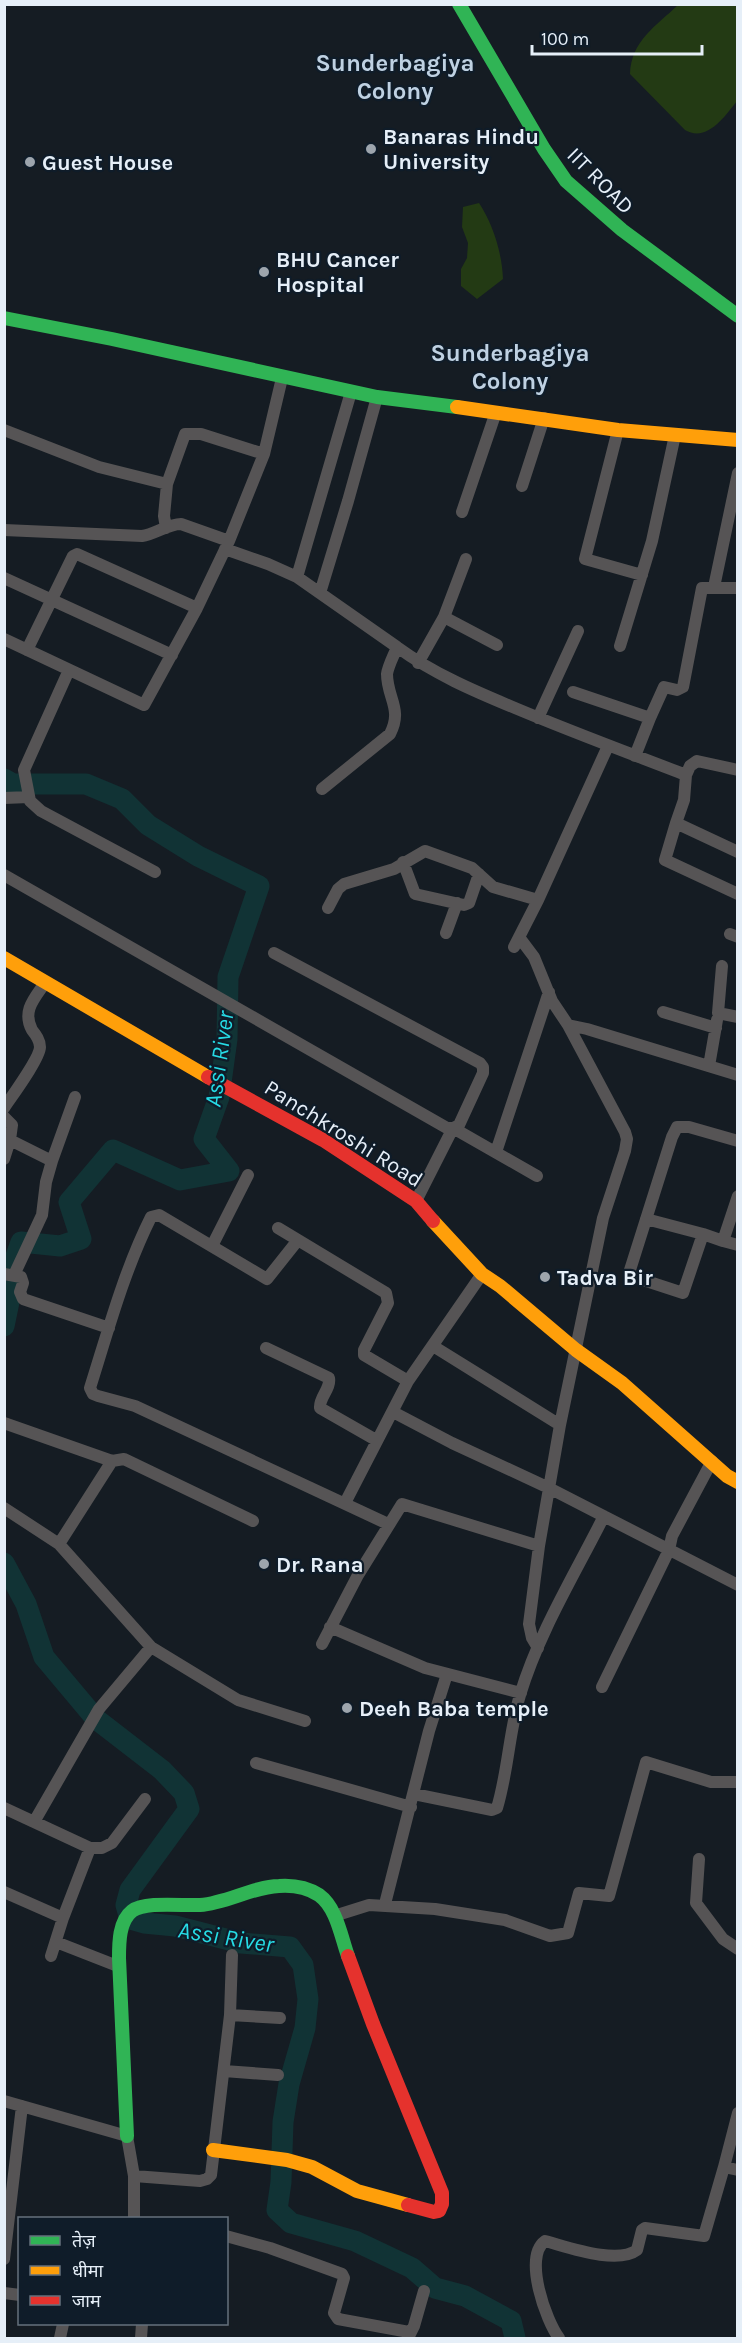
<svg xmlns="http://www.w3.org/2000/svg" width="742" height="2343" viewBox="0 0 742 2343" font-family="Karla,'Noto Sans Devanagari',sans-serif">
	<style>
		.green { fill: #233a14 }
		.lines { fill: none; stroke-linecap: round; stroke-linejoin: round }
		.river { stroke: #113335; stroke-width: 21 }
		.street { stroke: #565455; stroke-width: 12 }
		.fast { stroke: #30b455; stroke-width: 14 }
		.slow { stroke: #ff9f0a; stroke-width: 14 }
		.jam { stroke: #e5322d; stroke-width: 14 }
		.poi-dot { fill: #9da5ad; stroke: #0f1c29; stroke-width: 2 }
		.labels { text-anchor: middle; stroke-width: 4.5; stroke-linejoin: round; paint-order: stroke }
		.poi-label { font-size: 22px; font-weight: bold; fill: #e6eff8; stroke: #0f1c29; text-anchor: start }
		.street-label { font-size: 22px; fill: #e6eff8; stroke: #0f1c29 }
		.neighbourhood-label { font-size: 24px; font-weight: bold; fill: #bfd1e2; stroke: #0f1c29 }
		.water-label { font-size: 24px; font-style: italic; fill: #26dbe5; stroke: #0f1c29 }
	</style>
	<rect width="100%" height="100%" fill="#151c23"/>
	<path class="green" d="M678,5H737V101C725,116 707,143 685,130L630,74C631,41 656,26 678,5Z
		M479,203C493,224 502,253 503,279L477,299L461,286V269L467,258L468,243L462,227L463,207Z"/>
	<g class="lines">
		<path class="river" d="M4,779L13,784H86L122,799L148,825L198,856L259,886L228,977L227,1039L219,1097L204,1139L229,1171L180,1180L113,1150L69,1202L81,1239L60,1246L21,1242L11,1270L10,1297L4,1326
			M4,1563L26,1604L44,1657L96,1719L162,1770L184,1793L189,1809L130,1890L126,1905L130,1919L144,1923L175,1926L241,1943L290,1947L303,1965L308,1999L305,2028L289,2084L283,2122L281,2182L277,2210L291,2223L355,2241L412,2268L435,2288L465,2296L511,2321L515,2338"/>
		<path class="street" d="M4,430L99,467L167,484L164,516L166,528
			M618,430L585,559L642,575
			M167,484L185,434H201L264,454
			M522,486L544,418
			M462,512L496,412
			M4,530L142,536C155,534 168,524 181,524L229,541
			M225,549L268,564L297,577L397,647C394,655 388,666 387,674C387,698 403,709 390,734L322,789
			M297,577L351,392
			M4,578L172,655
			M714,587L738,473
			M320,593L348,501L377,397
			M444,617L497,645
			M4,639L144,705L197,608L229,541L264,454L282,378
			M620,646L652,541L675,435
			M397,647C434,674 474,691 515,708C572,732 629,753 686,775L684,800L676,823L738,852
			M27,650L73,556L77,554L197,608
			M418,663L444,617L466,559
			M69,670L24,770L30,801L41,811L155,872
			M573,692L650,718L635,756
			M538,718L578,631
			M650,718L664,687L677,690L683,687L702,588H738
			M686,775L690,766L697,761L738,770
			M4,798L29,797
			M676,823L665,860L738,894
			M403,862L415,894L464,905L469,903L479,874
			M4,875L447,1128H453L537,1176
			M328,908L338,889L344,884L394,869L425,851L472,868L493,887L538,900
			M446,933L457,903
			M730,934L738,937
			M519,937L534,957L552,1001L568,1025L587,1029L738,1075
			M514,947L538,900L608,746
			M274,953L480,1063L483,1067V1073L459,1125L453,1128L416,1201
			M722,966L718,1013L738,1017
			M663,1012L716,1028
			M709,1066L717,1020
			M4,1108C12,1096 40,1058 40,1047C40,1040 36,1035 32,1030C22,1011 34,999 45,983
			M4,1117L12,1125L10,1140L52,1161
			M496,1152L549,992
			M4,1159L10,1140
			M738,1196L723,1241L738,1245
			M646,1219L703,1234
			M278,1228L386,1293L388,1303L364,1350V1355L408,1381
			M298,1240L267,1279L159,1215L151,1217C124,1271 108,1331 90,1388L93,1394L98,1396L135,1406L388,1524
			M723,1241L703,1234L683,1293L631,1276L630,1270L672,1137L677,1127H689L738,1141
			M212,1246L248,1175
			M4,1274L21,1277L23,1283L20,1292L23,1299L109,1328
			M14,1275L42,1215L46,1182L52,1161L75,1097
			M433,1346L560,1425
			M266,1348L329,1378C331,1389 319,1397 320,1408L376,1440
			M393,1412L452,1443L549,1488L738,1585
			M4,1423L112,1461
			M345,1503L408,1381L482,1274
			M4,1508L59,1544L112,1461L124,1459L253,1521
			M59,1544L151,1647L238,1700L305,1721
			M330,1627L425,1668L521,1693
			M322,1644L358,1575L402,1504L539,1546
			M538,1648L532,1638L529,1624L539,1546L560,1425L603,1218L625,1151L627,1139L625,1132L568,1025
			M602,1687L669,1550L672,1536L712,1461
			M256,1763L411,1807
			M414,1794L492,1810L497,1808C508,1772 509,1732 520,1695C539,1632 575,1574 604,1516
			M4,1808L90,1848H102L112,1843L145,1799
			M34,1822L99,1709L151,1647
			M699,1859L696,1903L723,1939L738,1949
			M4,1892L63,1918
			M386,1900L429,1731L447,1674
			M334,1916L369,1905L435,1909L505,1920L550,1936L568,1933L579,1893L609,1896L646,1762L711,1782H738
			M56,1942L120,1967
			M51,1956L63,1918L90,1848
			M230,2015L280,2018
			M224,2071L278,2075
			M4,2101L127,2136L134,2176V2218
			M724,2167L738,2113
			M134,2176L200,2181L207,2179L211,2175L230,2015L232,1955
			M226,2236L270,2248L342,2274L344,2278L334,2313L338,2319L409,2332
			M4,2259L22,2106
			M4,2293L20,2295
			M60,2338L63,2324
			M141,2338L142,2324
			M408,2338L414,2326L424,2291
			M559,2338C546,2321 523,2257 545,2241C568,2247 617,2265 637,2250L642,2230L645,2228L704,2236L724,2167L738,2170"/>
		<path class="fast" d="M459,4L544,149L566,181L622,230L738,316
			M4,318L112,339L377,397L457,407
			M127,2136L119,1958C119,1943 119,1921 132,1911C145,1901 183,1906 200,1905C227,1903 252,1887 279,1886C293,1885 308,1888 319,1895C337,1908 341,1937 348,1956"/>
		<path class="slow" d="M457,407L618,430L738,440
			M4,958L208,1077
			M433,1221L482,1274L500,1286L576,1350L622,1383L727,1476L738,1482
			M213,2150L287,2160L312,2167L357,2191L408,2205"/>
		<path class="jam" d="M208,1077L323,1140L416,1201L433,1221
			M348,1956L373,2024L442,2193V2204L439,2211L434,2212L408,2205"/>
	</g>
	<g class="poi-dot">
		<circle cx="371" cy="149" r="6"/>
		<circle cx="30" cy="162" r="6"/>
		<circle cx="264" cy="272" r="6"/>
		<circle cx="545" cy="1277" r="6"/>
		<circle cx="264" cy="1564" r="6"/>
		<circle cx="347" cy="1708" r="6"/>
	</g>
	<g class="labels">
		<g class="poi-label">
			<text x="383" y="144">Banaras Hindu<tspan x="383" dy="25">University</tspan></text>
			<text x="42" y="170">Guest House</text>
			<text x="276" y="267">BHU Cancer<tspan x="276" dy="25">Hospital</tspan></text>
			<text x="557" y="1285">Tadva Bir</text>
			<text x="276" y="1572">Dr. Rana</text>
			<text x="359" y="1716">Deeh Baba temple</text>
		</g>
		<g class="street-label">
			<text transform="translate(601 180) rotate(45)" y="8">IIT ROAD</text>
			<text transform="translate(344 1133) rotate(32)" y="8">Panchkroshi Road</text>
		</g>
		<g class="neighbourhood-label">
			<text x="395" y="71">Sunderbagiya<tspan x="395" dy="28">Colony</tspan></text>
			<text x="510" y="361">Sunderbagiya<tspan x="510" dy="28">Colony</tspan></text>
		</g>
		<g class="water-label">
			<text transform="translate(219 1059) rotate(-82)" y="8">Assi River</text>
			<text transform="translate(226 1937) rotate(9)" y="8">Assi River</text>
		</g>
	</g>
	<rect width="742" height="2343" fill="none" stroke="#e6eff8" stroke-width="12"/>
	<rect x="18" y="2217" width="210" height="108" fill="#0f1c29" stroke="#65707c" stroke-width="1.5"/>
	<rect x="30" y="2236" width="30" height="9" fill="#30b455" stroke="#65707c" stroke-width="1.5"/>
	<text x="72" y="2247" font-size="18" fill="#e6eff8">तेज़</text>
	<rect x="30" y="2266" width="30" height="9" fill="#ff9f0a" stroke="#65707c" stroke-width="1.5"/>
	<text x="72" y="2277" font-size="18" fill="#e6eff8">धीमा</text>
	<rect x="30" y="2296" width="30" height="9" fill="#e5322d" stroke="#65707c" stroke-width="1.5"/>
	<text x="72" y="2307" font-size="18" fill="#e6eff8">जाम</text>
	<path d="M532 45v9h170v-9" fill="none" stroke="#e6eff8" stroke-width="3"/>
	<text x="541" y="45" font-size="18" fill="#e6eff8" stroke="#0f1c29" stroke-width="4.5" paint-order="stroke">100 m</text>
</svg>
